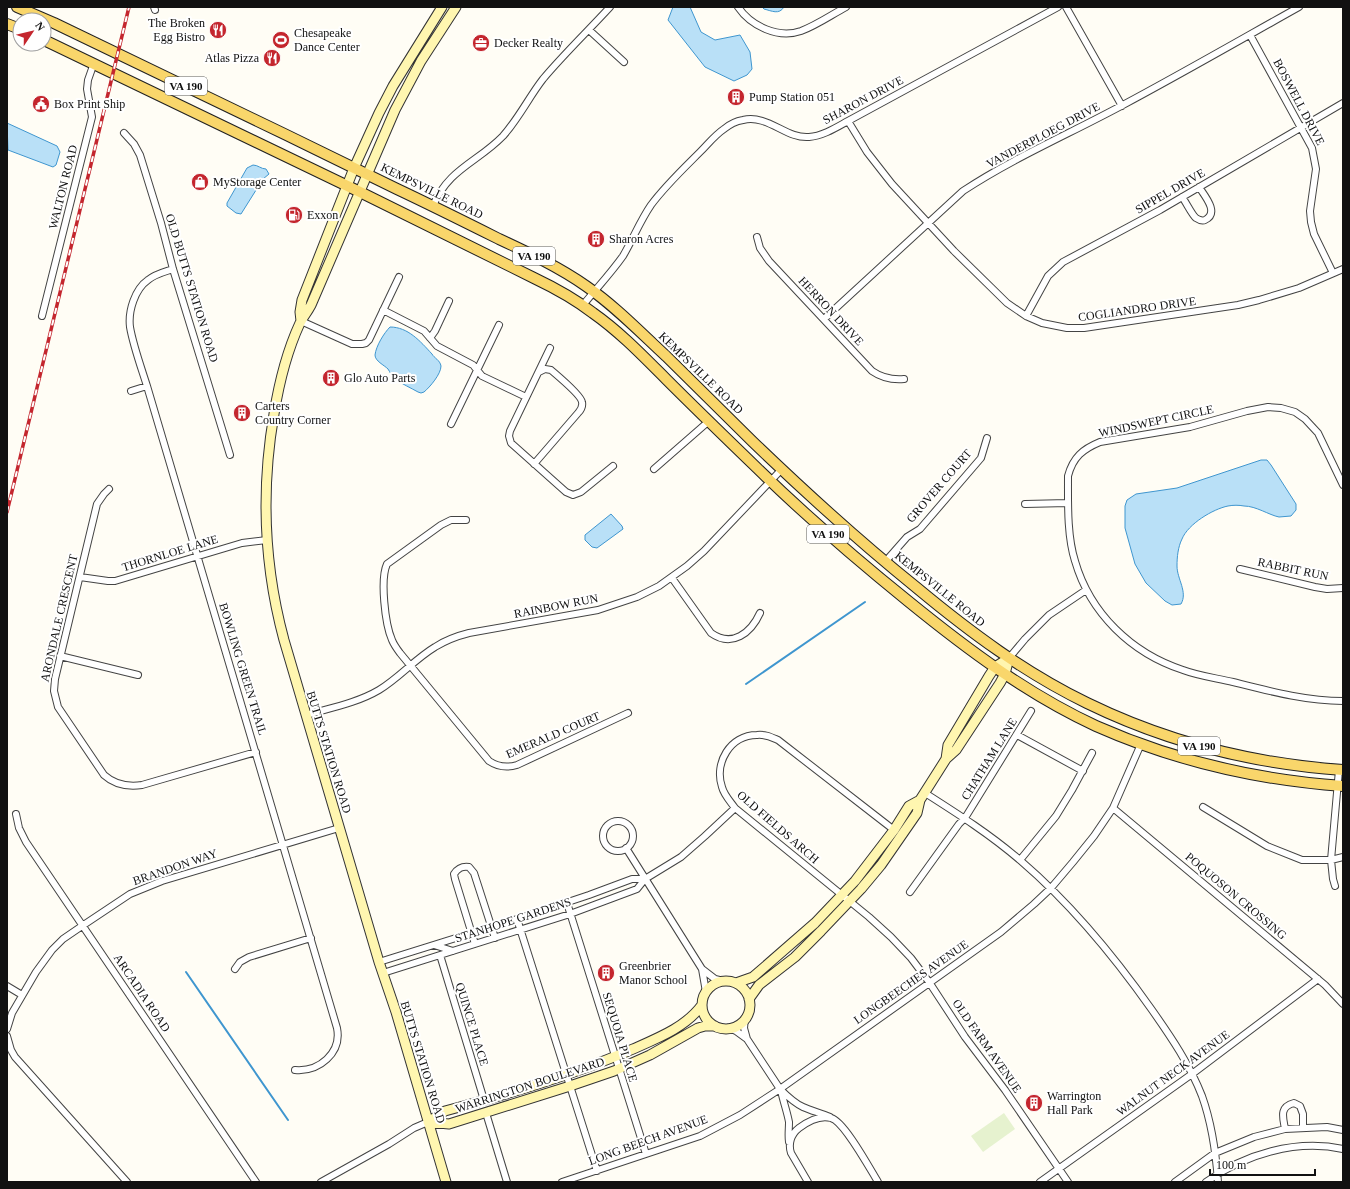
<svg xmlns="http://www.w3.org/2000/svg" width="1350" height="1189" viewBox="0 0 1350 1189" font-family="Georgia,serif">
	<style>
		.pitch { fill: #e6f2cf }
		.water { fill: #b9e0f7; stroke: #3f96cf }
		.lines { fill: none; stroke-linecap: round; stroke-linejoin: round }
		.stream { stroke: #3f96cf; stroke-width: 2 }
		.street-casing { stroke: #444; stroke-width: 8 }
		.secondary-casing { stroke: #333; stroke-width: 11 }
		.primary-casing { stroke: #222; stroke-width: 12 }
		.street { stroke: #fff; stroke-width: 6 }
		.secondary { stroke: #fff6b0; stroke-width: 9 }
		.primary { stroke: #f9d66b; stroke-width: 10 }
		.rail-casing { stroke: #c4262e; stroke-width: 3.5 }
		.rail { stroke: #fff; stroke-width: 2; stroke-dasharray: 6; stroke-linecap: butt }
		.labels { text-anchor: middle; stroke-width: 4; stroke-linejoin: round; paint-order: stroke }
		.shield { fill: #fff; stroke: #585858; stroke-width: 1 }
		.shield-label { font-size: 11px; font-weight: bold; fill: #111 }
		.poi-label { font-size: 12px; fill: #111; stroke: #fff; text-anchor: start }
		.street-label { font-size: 12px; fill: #111; stroke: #fff }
	</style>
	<rect width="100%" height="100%" fill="#fffdf5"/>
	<path class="pitch" d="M1004,1113L1015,1129L983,1152L971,1136Z"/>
	<path class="water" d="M673,7H690L701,32L715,40L740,35L750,52L752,69L747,75L734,81L705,67L668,20Z
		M762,7H784C779,15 772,11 764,9Z
		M7,123L57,146L60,152L56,165L53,167L8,150Z
		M253,165C258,165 261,169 266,169L269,174L263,179L241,214L236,213L227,206V203L247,168Z
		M390,327C408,327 420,341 432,354C434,358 440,360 441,366C441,374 430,387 424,392L421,393L418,392C411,388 402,384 395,379C392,377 390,372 388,369C384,365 375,361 375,355C376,346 384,333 390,327Z
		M1261,460H1267L1271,465L1296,504V510L1291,516C1287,516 1283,517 1279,517C1269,515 1256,506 1244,506C1239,505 1233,505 1228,506C1213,509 1188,524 1182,539C1178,547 1177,557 1177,566C1177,579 1188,592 1181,604L1172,605L1165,601L1146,583L1135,564L1125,528V506L1127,500L1136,494L1177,488Z
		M611,514L622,526L623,529L597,548L592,547L585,540V535Z"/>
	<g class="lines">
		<path class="stream" d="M746,684L865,602
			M186,972L288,1120"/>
		<defs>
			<path id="street" d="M154,7L155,10
				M738,7C751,26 778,39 801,31C817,25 831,15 846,7
				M1066,7L1122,106
				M589,30L624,62
				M1250,35L1312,148L1316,169L1310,211L1311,222L1314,234L1333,273
				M848,121L867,152L892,184L954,251L1007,303L1026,316L1042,323L1067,328H1084L1238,305L1259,300L1299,288L1343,269
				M124,133L134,144L140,155L161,223L173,269L230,455
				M1182,197C1186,202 1192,215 1196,218C1199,220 1203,221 1205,220C1220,213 1204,195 1199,187
				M433,206C448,169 478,162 503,136C519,118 529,97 543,79C564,54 588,31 610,7
				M757,237L760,248L769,261L872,371C882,378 892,380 904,379
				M173,269C164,272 155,274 148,280C135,289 128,311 130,327C133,345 141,367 147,386L337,1028C342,1053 319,1072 295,1070
				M583,305C596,289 611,273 623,256C633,239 640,221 651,205C665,186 683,169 700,152C708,144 715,135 724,129C730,124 737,121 743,120C768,114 786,139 809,137C823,136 837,127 848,121L1058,7
				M383,310L424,331L437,346L473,365L482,376L526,397
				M42,316L92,117L87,89L88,80L94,63
				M1026,316L1048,276L1063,262L1160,210L1343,103
				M824,319L963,191C1013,158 1069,134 1121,106C1181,74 1240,40 1299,7
				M301,321L352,344H362L366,343L369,340L399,277
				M430,338L435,331L449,301
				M550,348L510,431L509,436L511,443L566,492L573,495L581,492L613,466
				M131,391L147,386
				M451,424L499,325
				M534,464L578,413C581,410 583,407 582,402C581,395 558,376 551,370L545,369L539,372
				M654,469L709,421
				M1343,485L1318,433L1305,419L1295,412L1281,408L1268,407L1247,411L1190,427L1100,442C1083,449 1073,457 1068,476C1068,503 1067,536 1075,561C1090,613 1131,653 1183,670C1199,676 1216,678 1233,682C1269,691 1306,701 1343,701
				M109,489L104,494L97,504L55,679L54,691L58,707L104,775C115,785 128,787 142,785L256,752
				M1025,504L1068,503
				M466,520H451L441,525L387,564C380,579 385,624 392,640C394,645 397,649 400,653L489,761C498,767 507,768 517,765L628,713
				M885,562L907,537L920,529L981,458L987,438
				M1240,569L1315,587L1327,589L1343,588
				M80,577L108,581H115L242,543L267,540
				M672,578L711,633C732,648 751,633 760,613
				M60,656L138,675
				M1009,658L1025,639L1049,615L1086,590
				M306,715C330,708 357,703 379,690C399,678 415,659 435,647C446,640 457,636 469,633L598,610L637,597L659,586L687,566L704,551L781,470
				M1017,735L1083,771
				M925,793C958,814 991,835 1021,861C1071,904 1114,956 1152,1010C1171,1037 1190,1065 1202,1096C1212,1124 1216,1153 1218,1182
				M1203,807L1267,846L1302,860H1331L1343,857
				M1113,808L1325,985L1343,1004
				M16,814L19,828L26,842L256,1182
				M603 836a15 15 0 1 1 30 0a15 15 0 1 1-30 0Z
				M894,830L778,740C771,737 765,734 757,735C730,735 714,763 722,787C724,795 730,801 735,808L869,917L891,937L911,958L929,982L965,1037L1005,1090L1068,1182
				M626,848L702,969
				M1020,860L1056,816L1072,790L1092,753
				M1335,886L1333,879L1331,860L1339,770
				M910,892L959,824L965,818L1031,711
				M567,903L646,1154
				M517,919L597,1171
				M475,944L455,879L454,874C458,868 462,866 469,867L474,873L495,938
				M434,945L453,951
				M440,955L484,1100
				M379,962L517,919L589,895L632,879H645
				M235,969L240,962L249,957L311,938
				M383,973L570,914L637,889L645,879L681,857L705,836L735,808
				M7,986L22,995
				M706,992L702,969L715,979L724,981
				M728,1028L736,1031L747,1039L744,1028L745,1018
				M7,1029L12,1013L36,972L52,950L63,939L82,926L130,894L162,881L339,828
				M7,1036L11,1050L15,1057L127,1182
				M747,1039L780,1089C787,1096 794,1103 803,1107C812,1111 821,1113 830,1117
				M781,1090C783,1101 787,1111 789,1122C789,1129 788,1135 789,1142
				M486,1113L507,1182
				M1285,1129C1283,1117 1279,1107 1294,1103L1300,1106L1303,1114V1128
				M321,1182L389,1144L414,1128L428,1122
				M562,1182L700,1136L740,1115L780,1089L1001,932L1034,904L1051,888L1073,862L1094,836L1113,808L1141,744
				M808,1182L791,1153C788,1144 791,1134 799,1128C807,1122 820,1115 831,1118C844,1121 870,1169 878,1182
				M1040,1182L1192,1074L1318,979
				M1175,1182L1215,1153L1254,1137L1285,1129L1327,1127L1343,1130
				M1206,1182C1245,1154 1296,1139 1343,1149"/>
			<path id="secondary" d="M301,321L300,312L302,300L354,168L379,113L393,86L442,7
				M946,759L948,745L989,676L995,667L1009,658
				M702 1005a24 24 0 1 1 48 0a24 24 0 1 1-48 0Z
				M736,983L753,977L815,923L855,881L894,830L909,806L920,800
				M749,999L759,985L795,957L821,931L861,889L881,865L917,813L920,800L946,759L956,750L1000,683L1005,674L1009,658
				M428,1122L449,1124L570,1086L614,1071L650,1055L698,1028L705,1026H715
				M428,1122L445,1111C509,1094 573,1075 633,1049C658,1038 686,1027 702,1005
				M446,1182L396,1012L379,962L284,640C264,566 261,489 274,414C279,383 287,351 300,323C303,317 308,311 311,305L395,110L421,61L456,7"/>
			<path id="primary" d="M17,7L54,23C169,78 283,133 397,189C431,205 465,222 499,239C529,253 559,267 586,286C615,306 640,332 666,356C695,385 724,413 753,442C806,493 860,542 917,588C970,632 1025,673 1087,703C1167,742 1254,764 1343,770
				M7,24L20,29
				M44,40L360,192L534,278C555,288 575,299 593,313C620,332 643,356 666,379C696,409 727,439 757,468C805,515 856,559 908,601C967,649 1027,694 1096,726C1175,761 1257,780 1343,786"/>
		</defs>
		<use href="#street" class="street-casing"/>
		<use href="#secondary" class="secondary-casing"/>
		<use href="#primary" class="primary-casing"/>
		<use href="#street" class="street"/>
		<use href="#secondary" class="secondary"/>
		<use href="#primary" class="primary"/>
		<defs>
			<path id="rail" d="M7,512L129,7"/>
		</defs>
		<use href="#rail" class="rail-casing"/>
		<use href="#rail" class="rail"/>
	</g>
	<defs>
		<symbol id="restaurant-disc" viewBox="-11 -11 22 22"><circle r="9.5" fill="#c4262e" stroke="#fff"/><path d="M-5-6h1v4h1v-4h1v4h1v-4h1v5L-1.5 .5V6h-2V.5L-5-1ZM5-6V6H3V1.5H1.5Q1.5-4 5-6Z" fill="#fff"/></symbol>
		<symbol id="stadium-disc" viewBox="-11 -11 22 22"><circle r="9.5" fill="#c4262e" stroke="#fff"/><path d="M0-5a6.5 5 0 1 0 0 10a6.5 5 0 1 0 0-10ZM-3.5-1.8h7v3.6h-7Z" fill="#fff"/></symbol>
		<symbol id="office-disc" viewBox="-11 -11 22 22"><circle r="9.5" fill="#c4262e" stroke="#fff"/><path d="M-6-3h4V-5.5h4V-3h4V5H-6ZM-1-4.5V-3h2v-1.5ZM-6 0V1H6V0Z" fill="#fff"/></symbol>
		<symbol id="building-disc" viewBox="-11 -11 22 22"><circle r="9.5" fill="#c4262e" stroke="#fff"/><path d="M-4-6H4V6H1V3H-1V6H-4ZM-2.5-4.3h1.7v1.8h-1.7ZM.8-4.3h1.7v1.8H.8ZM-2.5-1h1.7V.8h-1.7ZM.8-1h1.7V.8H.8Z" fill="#fff"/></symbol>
		<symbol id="civic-disc" viewBox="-11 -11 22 22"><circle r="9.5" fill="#c4262e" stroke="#fff"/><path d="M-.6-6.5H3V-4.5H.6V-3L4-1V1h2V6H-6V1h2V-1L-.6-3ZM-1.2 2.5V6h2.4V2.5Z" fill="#fff"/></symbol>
		<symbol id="shop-disc" viewBox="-11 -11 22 22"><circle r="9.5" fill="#c4262e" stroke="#fff"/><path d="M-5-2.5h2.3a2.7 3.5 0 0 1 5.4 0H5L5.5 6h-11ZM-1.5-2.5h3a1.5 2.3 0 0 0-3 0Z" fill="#fff"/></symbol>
		<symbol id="fuel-disc" viewBox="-11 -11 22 22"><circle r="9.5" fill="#c4262e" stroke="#fff"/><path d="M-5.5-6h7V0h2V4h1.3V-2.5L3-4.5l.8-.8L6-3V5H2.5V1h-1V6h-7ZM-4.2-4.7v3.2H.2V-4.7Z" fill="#fff"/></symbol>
	</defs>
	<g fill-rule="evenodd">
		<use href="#restaurant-disc" x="208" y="20" width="20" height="20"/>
		<use href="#stadium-disc" x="271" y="30" width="20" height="20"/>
		<use href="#office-disc" x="471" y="33" width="20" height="20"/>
		<use href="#restaurant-disc" x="262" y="48" width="20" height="20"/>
		<use href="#building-disc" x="726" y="87" width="20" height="20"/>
		<use href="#civic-disc" x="31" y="94" width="20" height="20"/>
		<use href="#shop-disc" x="190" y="172" width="20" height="20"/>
		<use href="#fuel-disc" x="284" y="205" width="20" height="20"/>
		<use href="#building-disc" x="586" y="229" width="20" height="20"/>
		<use href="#building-disc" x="321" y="368" width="20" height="20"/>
		<use href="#building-disc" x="232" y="403" width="20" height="20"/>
		<use href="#building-disc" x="596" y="963" width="20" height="20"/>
		<use href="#building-disc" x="1024" y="1093" width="20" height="20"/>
	</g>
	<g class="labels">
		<g class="shield">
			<rect x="165" y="77" width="42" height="18" rx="3"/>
			<rect x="513" y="247" width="42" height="18" rx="3"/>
			<rect x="807" y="525" width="42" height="18" rx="3"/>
			<rect x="1178" y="737" width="42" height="18" rx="3"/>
		</g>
		<g class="shield-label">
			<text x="186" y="90">VA 190</text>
			<text x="534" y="260">VA 190</text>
			<text x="828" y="538">VA 190</text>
			<text x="1199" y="750">VA 190</text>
		</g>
		<g class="poi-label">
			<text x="205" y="27" text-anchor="end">The Broken<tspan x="205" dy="14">Egg Bistro</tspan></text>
			<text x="294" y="37">Chesapeake<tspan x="294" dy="14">Dance Center</tspan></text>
			<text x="494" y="47">Decker Realty</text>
			<text x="259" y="62" text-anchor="end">Atlas Pizza</text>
			<text x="749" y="101">Pump Station 051</text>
			<text x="54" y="108">Box Print Ship</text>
			<text x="213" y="186">MyStorage Center</text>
			<text x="307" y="219">Exxon</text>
			<text x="609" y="243">Sharon Acres</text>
			<text x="344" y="382">Glo Auto Parts</text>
			<text x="255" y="410">Carters<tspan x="255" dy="14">Country Corner</tspan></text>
			<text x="619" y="970">Greenbrier<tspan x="619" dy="14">Manor School</tspan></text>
			<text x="1047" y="1100">Warrington<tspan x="1047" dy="14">Hall Park</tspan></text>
		</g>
		<g class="street-label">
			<text transform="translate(863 100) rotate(-28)" y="4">SHARON DRIVE</text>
			<text transform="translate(1299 102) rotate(62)" y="4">BOSWELL DRIVE</text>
			<text transform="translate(1043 135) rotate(-28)" y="4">VANDERPLOEG DRIVE</text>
			<text transform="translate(63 187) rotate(-76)" y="4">WALTON ROAD</text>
			<text transform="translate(432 191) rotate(26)" y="4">KEMPSVILLE ROAD</text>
			<text transform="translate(1170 191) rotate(-30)" y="4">SIPPEL DRIVE</text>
			<text transform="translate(192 288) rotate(73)" y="4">OLD BUTTS STATION ROAD</text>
			<text transform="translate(1137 309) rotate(-8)" y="4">COGLIANDRO DRIVE</text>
			<text transform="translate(831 311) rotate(47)" y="4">HERRON DRIVE</text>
			<text transform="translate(701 373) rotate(44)" y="4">KEMPSVILLE ROAD</text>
			<text transform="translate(1156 421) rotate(-12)" y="4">WINDSWEPT CIRCLE</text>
			<text transform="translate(939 486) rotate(-49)" y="4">GROVER COURT</text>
			<text transform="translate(170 553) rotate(-17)" y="4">THORNLOE LANE</text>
			<text transform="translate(1293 569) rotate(12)" y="4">RABBIT RUN</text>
			<text transform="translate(940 589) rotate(39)" y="4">KEMPSVILLE ROAD</text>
			<text transform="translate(556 606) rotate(-11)" y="4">RAINBOW RUN</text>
			<text transform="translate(59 618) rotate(-77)" y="4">ARONDALE CRESCENT</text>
			<text transform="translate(243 669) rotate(73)" y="4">BOWLING GREEN TRAIL</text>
			<text transform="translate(553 735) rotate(-23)" y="4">EMERALD COURT</text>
			<text transform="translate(329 752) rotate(73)" y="4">BUTTS STATION ROAD</text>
			<text transform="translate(989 759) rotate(-58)" y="4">CHATHAM LANE</text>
			<text transform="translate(778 827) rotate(41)" y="4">OLD FIELDS ARCH</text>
			<text transform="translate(175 867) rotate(-19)" y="4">BRANDON WAY</text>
			<text transform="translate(1236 896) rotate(40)" y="4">POQUOSON CROSSING</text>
			<text transform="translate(513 920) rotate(-18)" y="4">STANHOPE GARDENS</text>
			<text transform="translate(911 982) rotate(-35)" y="4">LONGBEECHES AVENUE</text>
			<text transform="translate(142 993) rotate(56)" y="4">ARCADIA ROAD</text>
			<text transform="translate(472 1024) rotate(73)" y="4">QUINCE PLACE</text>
			<text transform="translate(620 1037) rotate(73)" y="4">SEQUOIA PLACE</text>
			<text transform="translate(987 1046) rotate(55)" y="4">OLD FARM AVENUE</text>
			<text transform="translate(423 1062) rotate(73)" y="4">BUTTS STATION ROAD</text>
			<text transform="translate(1173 1073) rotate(-36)" y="4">WALNUT NECK AVENUE</text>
			<text transform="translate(530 1085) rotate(-18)" y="4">WARRINGTON BOULEVARD</text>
			<text transform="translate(648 1140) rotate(-20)" y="4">LONG BEECH AVENUE</text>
		</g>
	</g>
	<rect width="1350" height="1189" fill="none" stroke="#111111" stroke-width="16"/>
	<g transform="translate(32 32) rotate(55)"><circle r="19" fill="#ffffff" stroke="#a0a0a0"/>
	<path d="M0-3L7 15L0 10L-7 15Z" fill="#c4262e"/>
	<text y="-6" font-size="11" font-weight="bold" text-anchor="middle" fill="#111111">N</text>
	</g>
	<path d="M1210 1169v6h105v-6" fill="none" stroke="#111111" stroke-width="2"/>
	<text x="1216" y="1169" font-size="12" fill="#111111" stroke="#ffffff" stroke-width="3" paint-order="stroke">100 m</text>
</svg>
